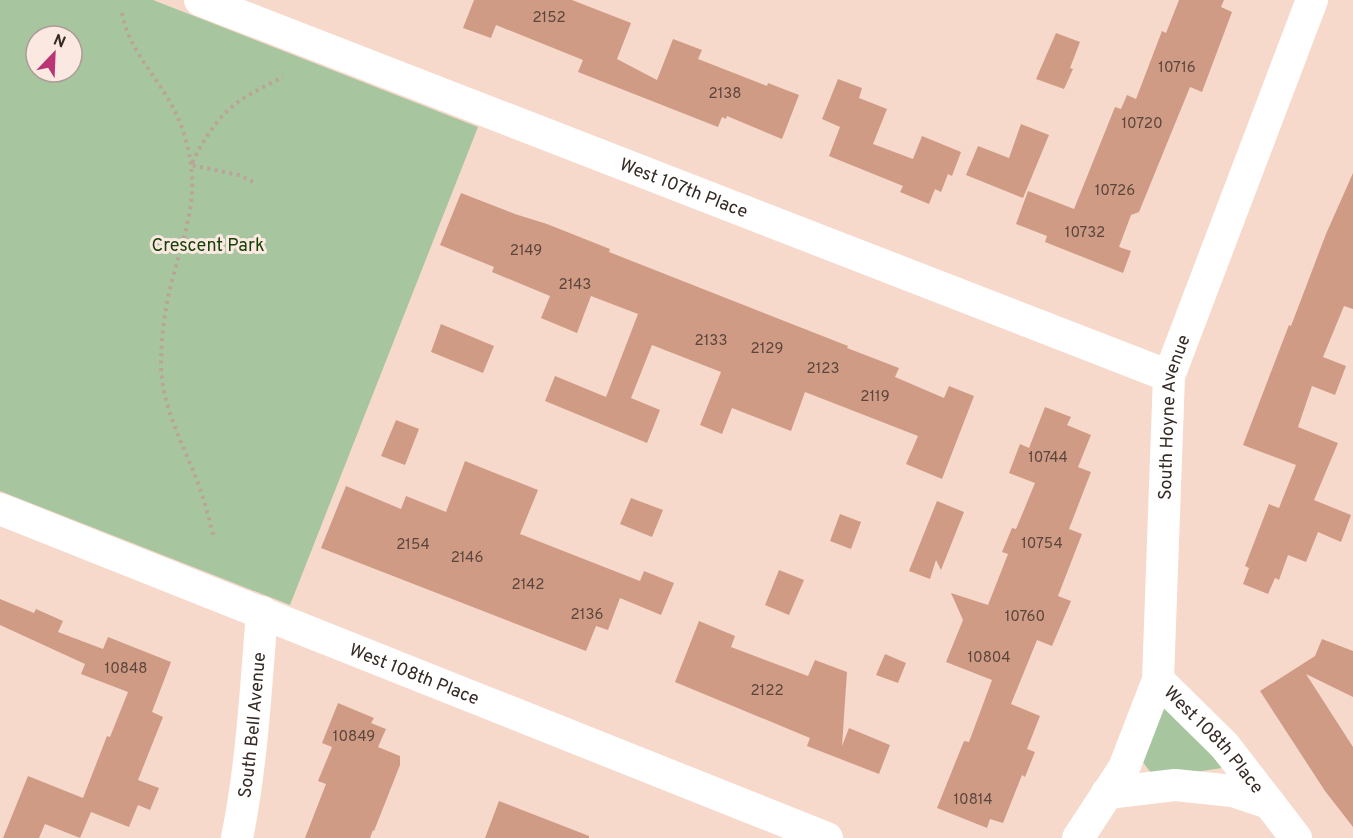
<svg xmlns="http://www.w3.org/2000/svg" width="1353" height="838" viewBox="0 0 1353 838" font-family="Overpass,sans-serif">
	<style>
		.green { fill: #a7c69f; fill-rule: evenodd }
		.building { fill: #cf9b85 }
		.lines { fill: none; stroke-linecap: round; stroke-linejoin: round }
		.path { stroke: #bba398; stroke-width: 4; stroke-dasharray: 3 4.5; stroke-linecap: butt }
		.minor { stroke: #fff; stroke-width: 32 }
		.labels { text-anchor: middle; stroke-width: 6; stroke-linejoin: round; paint-order: stroke }
		.number-label { font-size: 15px; fill: #5c463c }
		.street-label { font-size: 18px; fill: #352924; stroke: #fbe9e1 }
		.park-label { font-size: 18px; fill: #144105; stroke: #fbe9e1 }
	</style>
	<rect width="100%" height="100%" fill="#f7d9cc"/>
	<path class="green" d="M0,0H153L478,127L290,605L0,491ZM36,36H72V72H36Z
		M1158,704L1171,706L1222,768L1175,775L1152,774L1138,756Z"/>
	<path class="building" d="M474,0H572L631,23L617,59L657,80L673,39L702,50L698,59L767,86L768,83L799,95L782,139L727,116L726,119L722,117L718,127L578,72L583,60L496,25L491,38L463,28Z
		M1179,0H1224L1221,7L1232,12L1202,92L1190,87L1139,212L1131,215L1119,247L1131,251L1123,273L1045,242L1047,236L1016,224L1028,191L1074,209L1115,107L1121,109L1127,95L1136,99L1162,31L1166,33Z
		M1056,33L1080,42L1070,68L1073,69L1064,89L1036,79Z
		M838,79L862,88L859,98L887,109L873,144L913,159L922,136L961,152L952,176L948,174L941,192L935,189L929,204L900,192L903,186L829,156L840,127L822,119Z
		M1021,124L1049,135L1023,198L966,175L978,146L1009,158Z
		M1353,173V309L1344,306L1323,357L1346,366L1335,395L1312,386L1298,427L1338,443L1314,500L1351,515L1341,542L1318,532L1306,562L1288,555L1279,580L1275,578L1268,594L1243,584L1249,568L1245,566L1269,504L1279,508L1296,465L1243,445L1289,325L1291,326L1326,234Z
		M461,193L515,214L547,224L610,249L609,252L848,346L847,348L899,368L895,377L944,398L949,386L974,396L942,479L906,464L918,436L805,392L791,431L732,408L722,434L700,425L721,372L652,345L631,398L660,410L647,443L545,401L555,376L606,397L638,314L591,296L577,333L541,318L550,296L492,272L494,267L440,245Z
		M441,324L494,346L483,373L431,352Z
		M1045,407L1071,417L1067,425L1091,435L1078,467L1091,472L1069,529L1082,534L1058,596L1071,601L1052,646L1037,640L1011,704L1040,716L1027,749L1035,752L1025,777L1022,775L1003,823L990,819L987,828L937,808L964,741L969,742L992,680L946,662L963,620L951,593L988,605L1008,554L1002,552L1012,528L1016,529L1035,483L1009,473L1020,444L1029,448Z
		M396,420L419,429L405,465L381,456Z
		M465,461L538,490L520,534L640,581L644,571L674,583L661,615L620,598L608,630L596,626L586,651L321,548L346,486L401,509L406,496L446,512Z
		M631,498L663,510L652,537L620,524Z
		M937,501L964,512L941,570L936,560L930,579L909,571Z
		M840,514L861,522L851,549L830,541Z
		M779,570L804,580L789,615L765,605Z
		M0,599L34,613L36,609L63,621L58,632L103,649L108,637L171,662L152,712L163,717L138,780L159,788L150,810L138,805L129,827L91,812L80,838L45,824L39,838H3L28,776L83,798L107,736L110,737L128,692L81,674L85,664L0,625Z
		M699,621L735,636L731,647L808,676L815,660L847,672L842,746L849,728L890,745L879,774L807,746L810,738L675,682Z
		M1322,639L1353,651V697L1306,674L1353,747V827L1325,791L1260,691L1315,656Z
		M885,654L906,663L898,683L876,675Z
		M338,703L374,718L371,723L386,729L378,747L400,756V765L374,831L373,830L370,838H305L326,784L318,781L332,747L322,743Z
		M499,801L589,836V838H485Z"/>
	<g class="lines">
		<path class="path" d="M122,13C128,46 150,69 167,97C179,116 188,142 191,165C198,213 175,257 167,303C163,323 161,345 161,366C162,406 182,442 196,478C204,498 209,518 214,539
			M253,182L239,175L191,165C202,142 217,117 238,102C252,92 268,85 283,77"/>
		<g class="minor">
			<path id="s1" d="M200,0L1169,376"/>
			<path id="s2" d="M0,509L827,838"/>
			<path id="s3" d="M1158,680L1225,746L1296,838"/>
			<path d="M1107,793L1175,785L1233,791L1269,803"/>
			<path id="s4" d="M237,838C252,764 256,687 262,612"/>
			<path id="s5" d="M1078,838L1124,768L1158,680L1169,376L1312,0"/>
		</g>
	</g>
	<g class="labels">
		<g class="number-label">
			<text x="549" y="22">2152</text>
			<text x="1177" y="72">10716</text>
			<text x="725" y="98">2138</text>
			<text x="1142" y="128">10720</text>
			<text x="1115" y="195">10726</text>
			<text x="1085" y="237">10732</text>
			<text x="526" y="255">2149</text>
			<text x="575" y="289">2143</text>
			<text x="711" y="345">2133</text>
			<text x="767" y="353">2129</text>
			<text x="823" y="373">2123</text>
			<text x="875" y="401">2119</text>
			<text x="1048" y="462">10744</text>
			<text x="1042" y="548">10754</text>
			<text x="413" y="549">2154</text>
			<text x="467" y="562">2146</text>
			<text x="528" y="589">2142</text>
			<text x="587" y="619">2136</text>
			<text x="1025" y="621">10760</text>
			<text x="989" y="662">10804</text>
			<text x="126" y="673">10848</text>
			<text x="767" y="695">2122</text>
			<text x="354" y="741">10849</text>
			<text x="973" y="804">10814</text>
		</g>
		<g class="street-label">
			<text dy="6" stroke="none"><textPath href="#s1" startOffset="519">West 107th Place</textPath></text>
			<text dy="6" stroke="none"><textPath href="#s5" startOffset="442">South Hoyne Avenue</textPath></text>
			<text dy="6" stroke="none"><textPath href="#s2" startOffset="446">West 108th Place</textPath></text>
			<text dy="6" stroke="none"><textPath href="#s4" startOffset="114">South Bell Avenue</textPath></text>
			<text dy="6" stroke="none"><textPath href="#s3" startOffset="82">West 108th Place</textPath></text>
		</g>
		<g class="park-label">
			<text x="208" y="251">Crescent Park</text>
		</g>
	</g>
	<g transform="translate(54 54) rotate(23)"><circle r="28" fill="#fbe9e1" stroke="#ac9c95" stroke-width="1.5"/>
	<path d="M0-4.5L10 22L0 15L-10 22Z" fill="#bb3475"/>
	<text y="-9" font-size="16" font-weight="bold" text-anchor="middle" fill="#352924">N</text>
	</g>
</svg>
